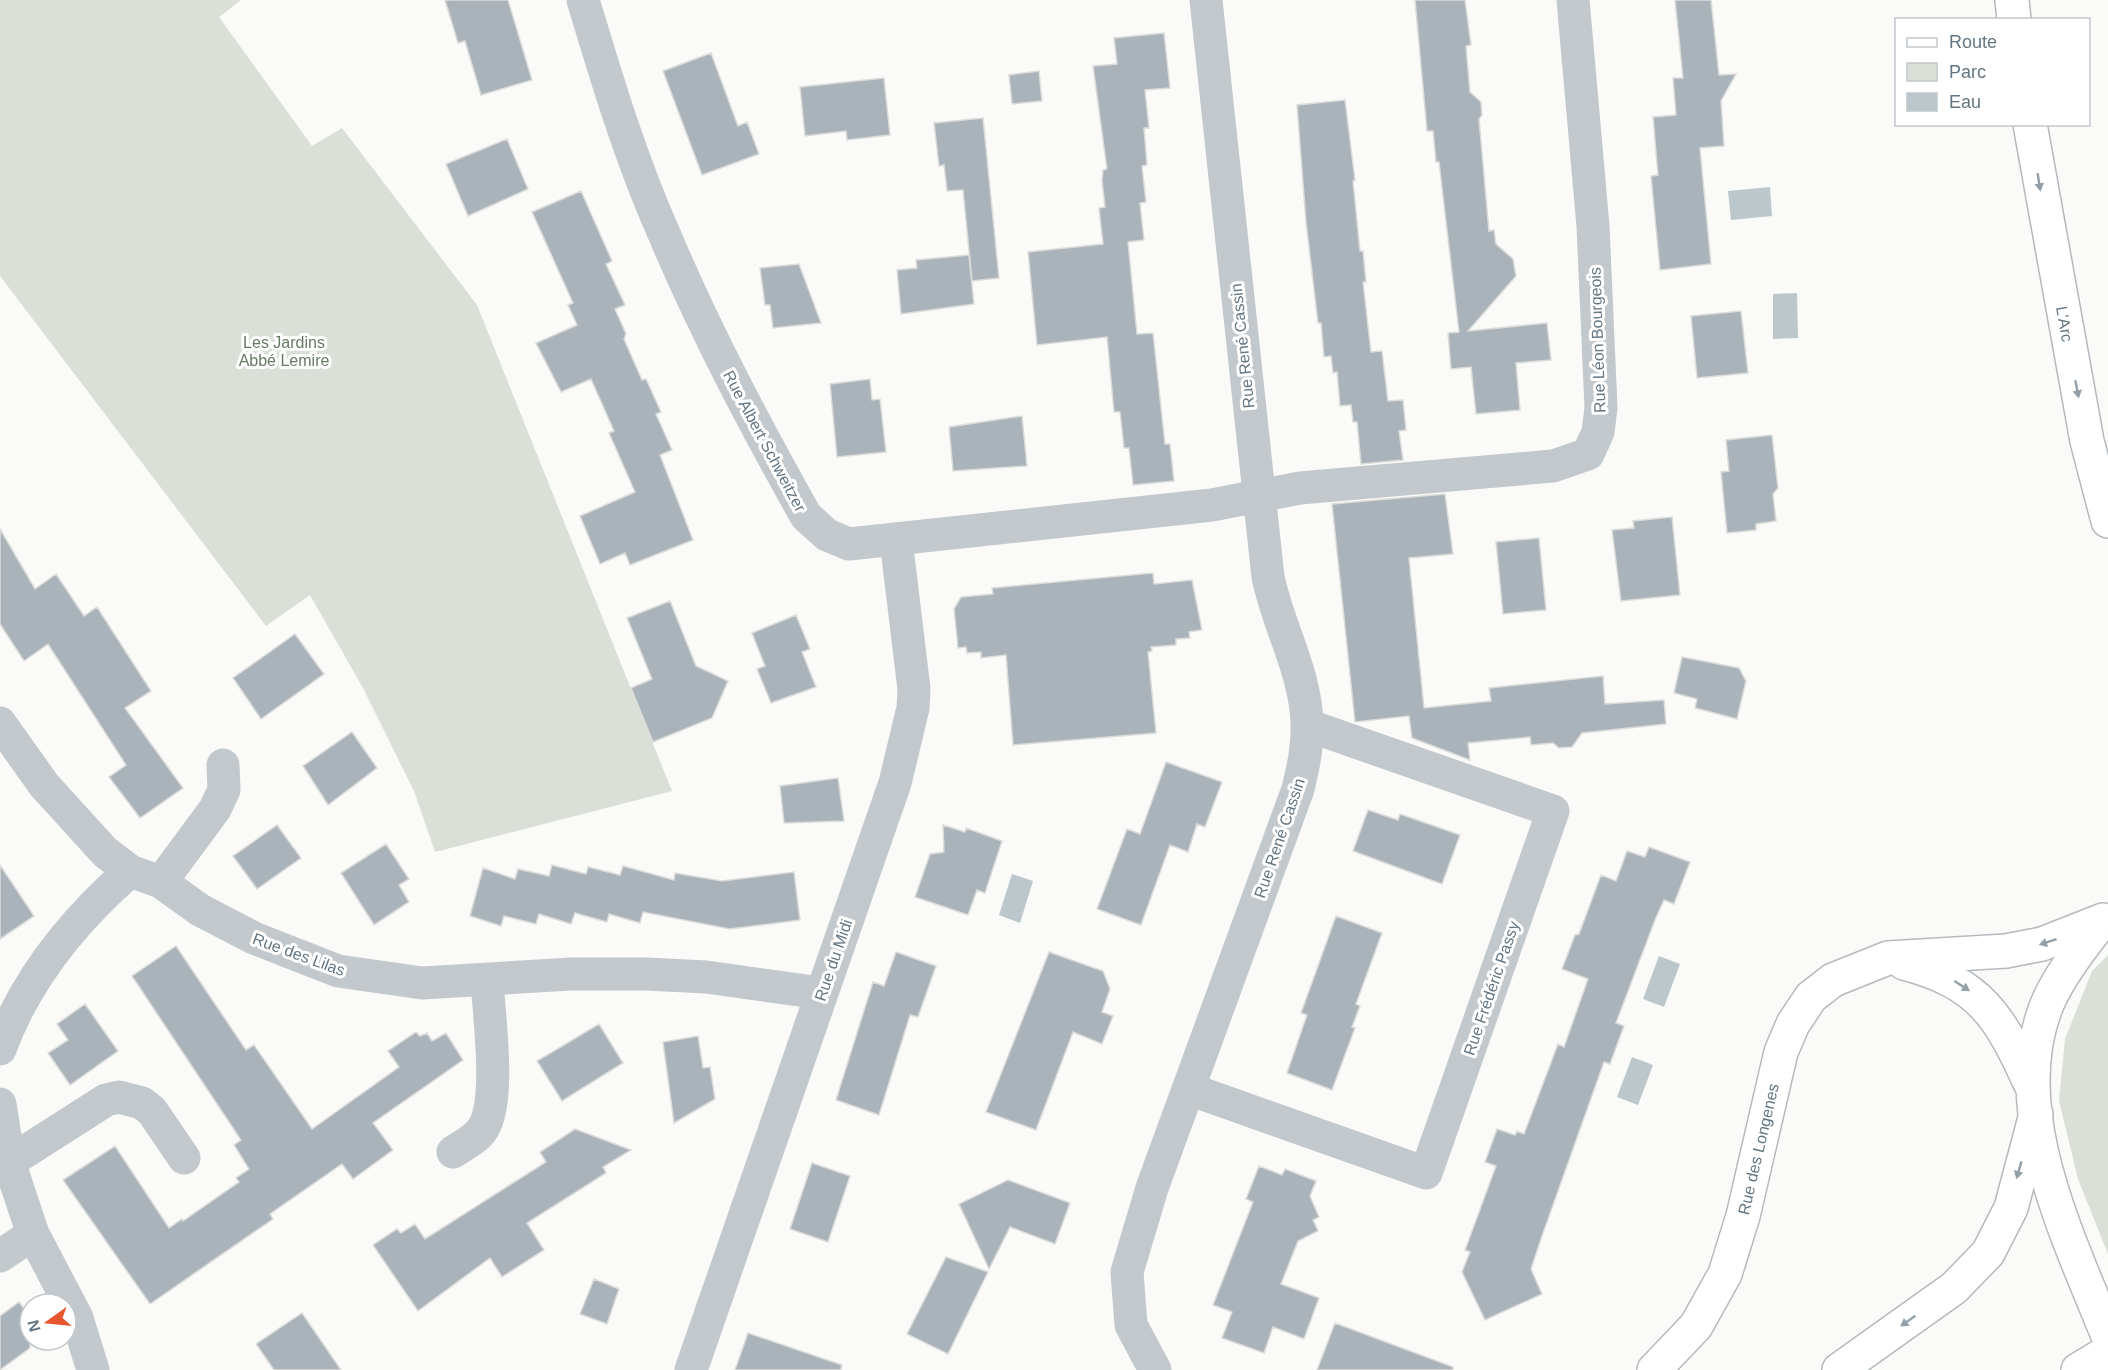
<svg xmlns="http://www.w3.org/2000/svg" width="2108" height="1370" viewBox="0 0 2108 1370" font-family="Arial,sans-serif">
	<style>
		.green { fill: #dadfd7 }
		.water { fill: #bbc7cb }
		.building { fill: #aab3b9; stroke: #dcdcda; stroke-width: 1.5 }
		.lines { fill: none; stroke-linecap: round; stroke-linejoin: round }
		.major-casing { stroke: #b5babe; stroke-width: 36 }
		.highway-casing { stroke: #b4b9bd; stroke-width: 36 }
		.minor { stroke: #c3c8cc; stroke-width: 33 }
		.major { stroke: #fff; stroke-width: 33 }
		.highway { stroke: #fff; stroke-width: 33 }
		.oneway { fill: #939fa8 }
		.labels { text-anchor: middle; stroke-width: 6; stroke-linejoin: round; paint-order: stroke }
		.street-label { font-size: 16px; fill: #657683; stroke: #fff }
		.park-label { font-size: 16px; fill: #687a64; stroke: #fff }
	</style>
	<rect width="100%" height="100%" fill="#fafaf8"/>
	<path class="green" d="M0,0H241L219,17L312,146L342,128L477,305L672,791L435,852L414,791L363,688L310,595L266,626L0,276Z
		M2108,955V1254L2078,1179L2059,1101L2065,1039L2092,971Z"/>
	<path class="water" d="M1770,187L1772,216L1731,220L1728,191Z
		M1797,293L1798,338L1773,339V294Z
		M1012,874L1033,881L1020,923L999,915Z
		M1659,956L1680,964L1664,1007L1643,999Z
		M1632,1057L1653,1065L1638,1105L1617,1097Z"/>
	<path class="building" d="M445,0H508L532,80L481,95L465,41L458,43Z
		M1415,0H1465L1471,45L1466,46L1470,92L1481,102L1482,115L1479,119L1489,231L1494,230L1496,244L1513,259L1516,276L1468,331L1547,323L1551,360L1516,363L1520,410L1476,414L1471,367L1451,369L1448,333L1459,332L1439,162H1436L1433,131H1427Z
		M1675,0H1711L1719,75L1736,74L1721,101L1724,146L1700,148L1711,264L1660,270L1651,176L1658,175L1653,117L1676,115L1673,78H1683Z
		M1164,33L1170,88L1145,90L1149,128H1144L1147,165L1142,166L1146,202L1140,203L1144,240L1128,242L1137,334L1153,333L1165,444H1170L1174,481L1133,485L1129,448H1124L1120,412H1114L1107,337L1037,345L1028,252L1103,244L1099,208L1105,207L1102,181L1103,170L1107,169L1093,66L1117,64L1114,38Z
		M711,53L738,126L747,122L759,154L702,175L663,71Z
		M1039,71L1042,101L1012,104L1009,75Z
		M884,78L890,135L847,140L846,131L805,136L800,87Z
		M1345,100L1355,180L1353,181L1360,251H1363L1366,282H1363L1371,352L1382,351L1388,401L1403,400L1406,430L1399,431L1403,460L1361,464L1357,422H1353L1351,405L1340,406L1337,372L1333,373L1331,356L1324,357L1321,323H1318L1306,222L1297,105Z
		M983,118L999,278L972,281L963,190L947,191L944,165L939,166L934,123Z
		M507,139L528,189L468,216L446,164Z
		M581,191L612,261L606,264L625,305L615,309L626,334L624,339L642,380L646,379L661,412L656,414L672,450L660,455L693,540L630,565L625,553L600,564L580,516L635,492L609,433L614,431L591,379L561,392L536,343L577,325L568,305L573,303L532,212Z
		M969,255L974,304L901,314L897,270L917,268L916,260Z
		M799,264L821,323L773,328L770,305H765L760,268Z
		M1741,311L1748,373L1697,378L1691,316Z
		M870,379L872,400L880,399L886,452L837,457L830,384Z
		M1022,416L1027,466L953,471L949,427Z
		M1772,435L1778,488L1773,494L1776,521L1756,524V530L1727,533L1721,472L1729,471L1726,440Z
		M1445,494L1453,554L1409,558L1424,708L1491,701L1489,688L1603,676L1605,704L1664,700L1666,724L1582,733L1572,747L1559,748L1553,743L1531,745L1530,737L1468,743L1470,760L1412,738L1409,716L1355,722L1332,504Z
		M1672,517L1680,595L1621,601L1612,530L1634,528L1633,521Z
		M0,529L35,589L56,574L84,616L97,607L151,691L125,708L183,788L140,818L109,777L126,765L48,644L24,661L0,624Z
		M1539,538L1546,610L1503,614L1496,542Z
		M1153,573L1154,584L1192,580L1202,630L1189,632L1190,638L1176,639V645L1151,647L1152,651L1148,652L1156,733L1013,745L1006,655L981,658V652L967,653L966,647L958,648L954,609L961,597L993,594L992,588Z
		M670,601L696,666L728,681L712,718L653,742L631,688L652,679L627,618Z
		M796,615L810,649L802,652L816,687L771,703L757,669L765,666L752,633Z
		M295,634L324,674L261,719L233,678Z
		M1682,657L1739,668L1746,681L1737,719L1695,708L1697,699L1674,693Z
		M352,732L377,768L328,805L303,766Z
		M1166,762L1222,782L1205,827L1197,824L1188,852L1170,845L1141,925L1097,909L1127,829L1140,834Z
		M838,778L844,821L784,823L780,786Z
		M1368,810L1398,820L1400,814L1460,835L1442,884L1353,851Z
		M277,825L301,858L257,889L233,856Z
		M943,825L965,832L966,828L1002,841L985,893L977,890L968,915L915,897L930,854L944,852Z
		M386,844L409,879L399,885L409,902L374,925L341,873Z
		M1649,847L1690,862L1674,904L1664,900L1655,920L1616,1023L1624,1026L1610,1064L1604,1062L1542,1236L1531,1269L1542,1294L1485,1320L1462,1272L1470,1252L1465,1250L1496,1166L1485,1162L1497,1129L1515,1135L1517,1131L1524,1134L1558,1044L1564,1047L1588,979L1562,969L1575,935L1579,934L1601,875L1616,881L1627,851L1645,857Z
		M0,865L34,916L0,939Z
		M552,865L586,874L588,867L620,875L623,866L674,880L675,873L722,881L794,872L800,920L730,929L643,912L640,923L609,914L607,922L575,913L571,924L539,914L536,924L504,916L501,926L470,916L483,868L515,879L518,869L549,876Z
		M1336,916L1382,933L1356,1004L1360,1006L1352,1027L1355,1028L1332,1090L1287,1073L1307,1015L1301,1013Z
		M176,946L246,1050L254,1045L312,1129L399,1067L388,1051L416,1032L420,1036L427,1033L432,1041L446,1033L463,1060L373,1123L393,1150L353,1179L342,1164L270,1214L273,1219L150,1304L63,1180L115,1146L169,1228L182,1219L183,1221L239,1182L236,1178L249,1169L234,1145L241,1140L132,976Z
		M896,952L936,966L918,1017L910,1015L879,1115L836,1100L873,982L884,986Z
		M1049,952L1103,971L1110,989L1102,1012L1113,1016L1102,1044L1073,1032L1036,1130L986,1112Z
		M85,1004L118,1051L70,1085L48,1053L68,1040L57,1024Z
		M599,1024L623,1063L562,1101L537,1061Z
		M698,1036L703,1068L710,1067L715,1099L674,1123L663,1042Z
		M575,1129L631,1150L603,1167L606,1173L527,1223L544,1250L502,1277L490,1258L418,1311L373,1245L397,1229L401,1233L415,1224L425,1239L546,1162L540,1152Z
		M812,1163L850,1176L828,1242L790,1229Z
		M1259,1166L1282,1175L1285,1169L1316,1181L1310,1196L1319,1217L1313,1220L1318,1231L1298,1241L1281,1284L1319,1298L1304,1339L1273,1327L1264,1353L1222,1338L1232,1312L1213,1305L1253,1202L1246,1199Z
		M1008,1180L1070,1203L1055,1244L1010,1227L989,1269L959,1204Z
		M946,1257L988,1272L948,1354L907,1334Z
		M594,1279L619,1289L607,1324L580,1314Z
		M19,1302L30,1317V1348L0,1370V1316Z
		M302,1313L341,1370H274L256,1344Z
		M1335,1323L1453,1367V1370H1317Z
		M748,1333L842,1365L841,1370H735Z"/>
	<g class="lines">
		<defs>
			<path id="major" d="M2101,922C2082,947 2061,973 2048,1002C2003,1108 2069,1238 2108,1336
				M1904,963C1981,983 2000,1017 2031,1085
				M1654,1370L1696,1326L1725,1274L1743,1216L1781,1052L1793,1024L1811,997L1833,980L1888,958L2006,951L2042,944L2103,920"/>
			<path id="highway" d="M2012,0L2014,20
				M2030,124L2087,441L2108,521
				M1839,1370L1954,1288L1988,1253L2011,1208L2036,1114
				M2078,1370L2108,1352"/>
		</defs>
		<use href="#major" class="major-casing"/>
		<use href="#highway" class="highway-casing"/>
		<path class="minor" d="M583,0C607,80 631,160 665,236C706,333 755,425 806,516L827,535L849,544L1212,505L1300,488L1553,466L1588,454L1598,432L1601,408L1593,226L1573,0
			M0,723L44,785L105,852L130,871L161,882L200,910L254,938L338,971L422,983L571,974H646L706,977L821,993
			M161,882L215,809L224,790L223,765
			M0,1049C26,978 74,920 130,871
			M1189,1089L1426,1173L1553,811L1307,725
			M0,1104L9,1162
			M453,1152C465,1144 479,1138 485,1125C500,1093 489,1017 487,980
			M33,1234L9,1162L106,1100L119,1097L142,1103L152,1111L184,1158
			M0,1256L33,1234L77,1318L93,1370
			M691,1370L895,783L913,708L914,689L896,540
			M1155,1370L1131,1325L1127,1272L1152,1188L1298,789C1303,768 1308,746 1307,724C1306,673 1278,626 1268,577L1206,0"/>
		<use href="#major" class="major"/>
		<use href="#highway" class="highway"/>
	</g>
	<defs><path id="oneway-solid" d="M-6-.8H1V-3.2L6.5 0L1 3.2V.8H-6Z" transform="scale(1.5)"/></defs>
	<g class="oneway">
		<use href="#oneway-solid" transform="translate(2039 182) rotate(81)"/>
		<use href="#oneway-solid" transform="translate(2077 389) rotate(79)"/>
		<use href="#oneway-solid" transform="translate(2048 942) rotate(162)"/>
		<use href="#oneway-solid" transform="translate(1962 986) rotate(33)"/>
		<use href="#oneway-solid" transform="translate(2019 1170) rotate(106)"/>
		<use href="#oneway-solid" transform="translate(1908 1321) rotate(145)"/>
	</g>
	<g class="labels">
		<g class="street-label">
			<text transform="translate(2065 324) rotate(80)" y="6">L'Arc</text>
			<text transform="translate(1597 340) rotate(-92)" y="6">Rue Léon Bourgeois</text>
			<text transform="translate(1242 346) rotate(-96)" y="6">Rue René Cassin</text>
			<text transform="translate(765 441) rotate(62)" y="6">Rue Albert Schweitzer</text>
			<text transform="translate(1279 838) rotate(-71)" y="6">Rue René Cassin</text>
			<text transform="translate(299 954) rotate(20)" y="6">Rue des Lilas</text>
			<text transform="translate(833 960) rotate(-71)" y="6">Rue du Midi</text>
			<text transform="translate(1491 988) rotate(-71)" y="6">Rue Frédéric Passy</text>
			<text transform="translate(1758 1149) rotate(-77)" y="6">Rue des Longenes</text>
		</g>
		<g class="park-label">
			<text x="284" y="348">Les Jardins<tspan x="284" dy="18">Abbé Lemire</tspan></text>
		</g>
	</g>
	<rect x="1895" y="18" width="195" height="108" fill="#ffffff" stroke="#c1c8cd" stroke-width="1.5"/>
	<rect x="1907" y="38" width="30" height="9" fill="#ffffff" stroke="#c1c8cd" stroke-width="1.5"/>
	<text x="1949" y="48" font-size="18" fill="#657683">Route</text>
	<rect x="1907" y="63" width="30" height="18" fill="#dadfd7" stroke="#c1c8cd" stroke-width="1.5"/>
	<text x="1949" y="78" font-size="18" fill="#657683">Parc</text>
	<rect x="1907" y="93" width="30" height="18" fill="#bbc7cb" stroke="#c1c8cd" stroke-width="1.5"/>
	<text x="1949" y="108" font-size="18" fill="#657683">Eau</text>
	<g transform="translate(48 1322) rotate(255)"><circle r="28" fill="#ffffff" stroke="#c1c8cd" stroke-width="1.5"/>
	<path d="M0-4.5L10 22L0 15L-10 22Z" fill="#e4572e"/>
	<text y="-9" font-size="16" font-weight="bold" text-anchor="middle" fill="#657683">N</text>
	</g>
</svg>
